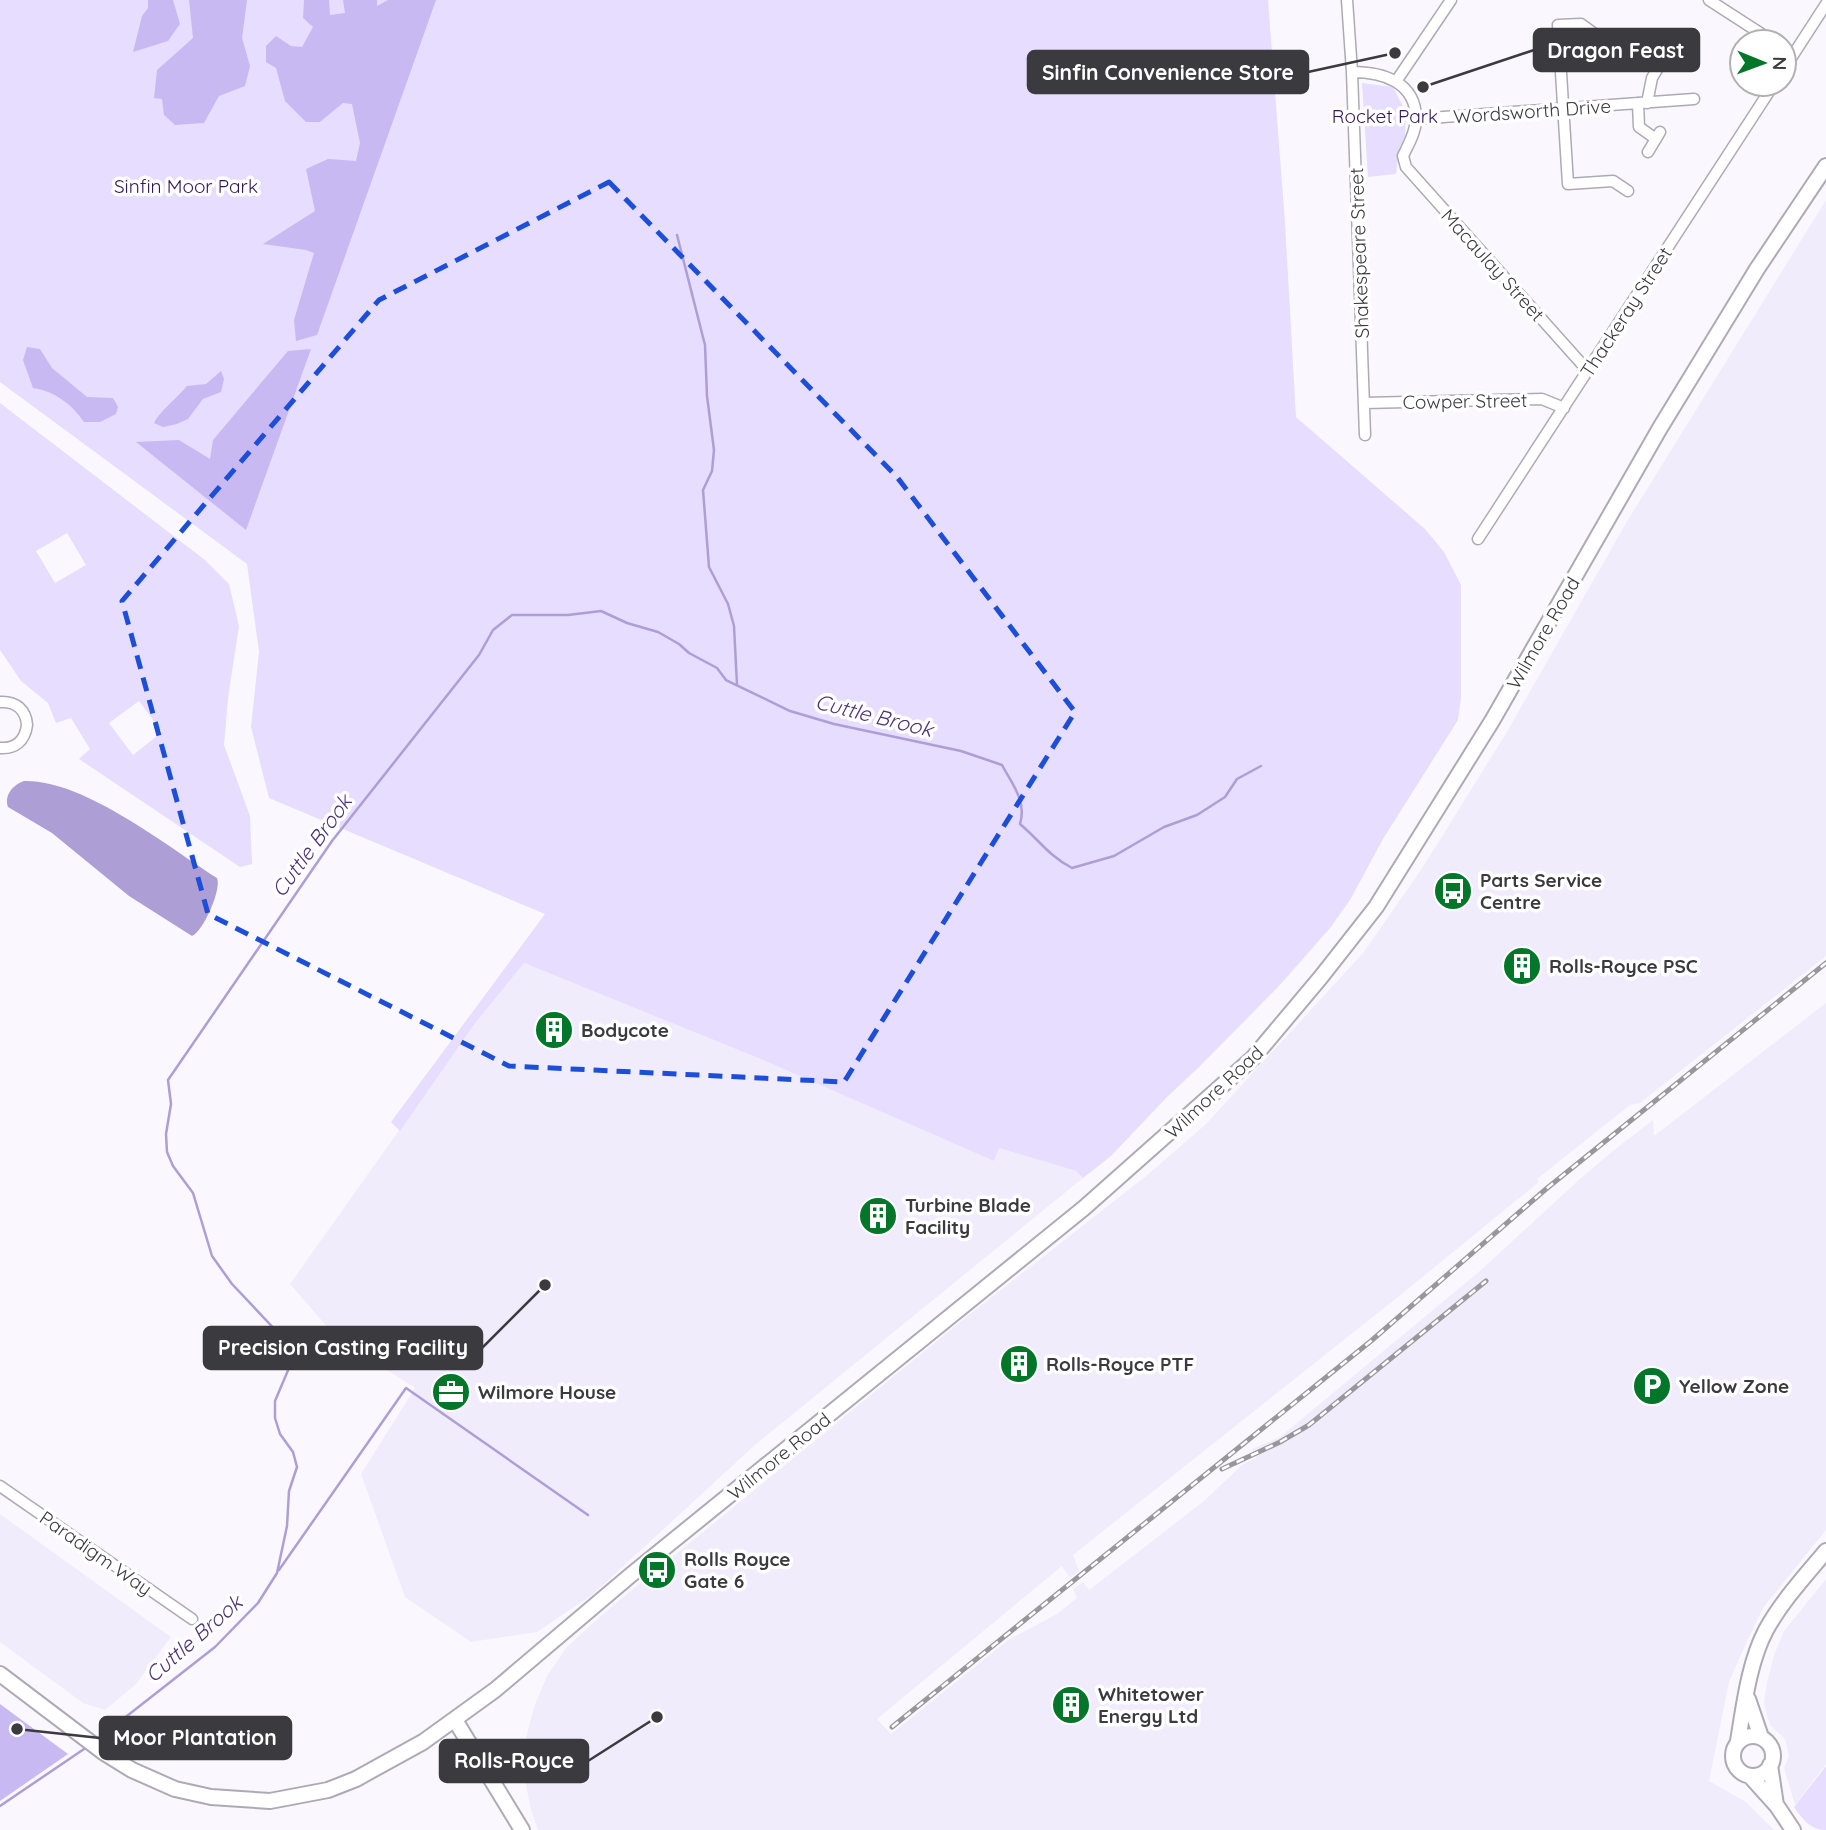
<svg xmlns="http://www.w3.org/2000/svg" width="1826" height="1830" viewBox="0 0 1826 1830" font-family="Quicksand,sans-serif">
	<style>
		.built { fill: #f0ecfc }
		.green { fill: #e6ddff; fill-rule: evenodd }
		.forest { fill: #c9b9f3 }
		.water { fill: #ae9ed6 }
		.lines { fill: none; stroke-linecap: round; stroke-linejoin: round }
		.stream { stroke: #ae9ed6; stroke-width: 2.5 }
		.street-casing { stroke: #adaab6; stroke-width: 13 }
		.secondary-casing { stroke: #adaab6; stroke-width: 18 }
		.street { stroke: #fff; stroke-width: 10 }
		.secondary { stroke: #fff; stroke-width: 14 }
		.rail-casing { stroke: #98979c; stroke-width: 5 }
		.rail { stroke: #fff; stroke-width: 2.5; stroke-dasharray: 8; stroke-linecap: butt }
		.marked { fill: none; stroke: #1d4ed8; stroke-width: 5; stroke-dasharray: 14 9; stroke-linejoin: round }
		.labels { text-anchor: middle; stroke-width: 7; stroke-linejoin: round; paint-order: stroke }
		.street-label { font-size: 19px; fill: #3b3a3f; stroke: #fff }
		.park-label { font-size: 19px; fill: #311658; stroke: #fff }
		.poi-label { font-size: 19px; font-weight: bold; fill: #3b3a3f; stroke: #fff; text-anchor: start }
		.water-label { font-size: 21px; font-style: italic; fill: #4c3478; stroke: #fff }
		.leader { fill: none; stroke: #3b3a3f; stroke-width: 2.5 }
		.callout-dot { fill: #3b3a3f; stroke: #fff; stroke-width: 2.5 }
		.callout { fill: #3b3a3f; stroke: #3b3a3f; stroke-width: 2.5 }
		.callout-label { font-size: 21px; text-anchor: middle; font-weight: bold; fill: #fff }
	</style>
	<rect width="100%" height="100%" fill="#faf8fe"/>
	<path class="built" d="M1826,200V956L1640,1103L1630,1105L1537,1179L1539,1182L1398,1297L1073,1555L1079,1571L1070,1578L1062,1566L877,1719L891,1734L1008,1640L1057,1614L1077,1598L1073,1589L1083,1582L1089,1590L1204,1501L1243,1464L1256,1458L1252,1449L1280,1437L1481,1270L1582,1177L1613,1151L1653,1120L1654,1136L1826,1003V1530L1763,1608L1744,1648L1729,1682L1709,1781L1746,1802L1774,1830H538L531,1810L524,1775L525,1742L534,1707L547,1676L567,1647L605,1612L965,1318L1146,1176L1206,1124L1363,953L1421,870L1505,735L1626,523Z
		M524,963L763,1060L994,1161L999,1148L1076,1171L1083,1178L755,1445L592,1595L537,1632L471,1642L405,1597L361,1474L415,1388L336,1337L290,1284L473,1026Z
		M0,1514L171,1637L136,1684L105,1710L83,1703L0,1642Z
		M1826,1579V1764L1795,1805L1784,1768L1789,1756L1785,1739L1771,1726L1766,1714L1764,1701L1767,1683L1774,1655L1784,1631Z"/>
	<path class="green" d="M0,0H1268L1285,223L1296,417L1425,529L1444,552L1461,585V697L1458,720L1383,839L1350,900L1330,928L1279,986L1200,1066L1166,1098L1111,1156L1083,1178L1076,1171L999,1148L994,1161L763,1060L524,963L473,1026L400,1131L391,1122L545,914L269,798L251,727L259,652L247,564L0,382Z
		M1362,83L1393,87L1406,112L1405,136L1399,149L1396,174L1368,177Z
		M0,403L205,560L229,584L239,626L228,698L224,745L250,816L252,864L240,867L79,759L90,749L71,718L56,723L48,703L21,681L0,650ZM67,533L86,565L55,583L36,551ZM139,701L162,732L133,755L109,723Z
		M1826,1766V1830C1811,1830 1803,1820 1794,1807Z"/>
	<path class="forest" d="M148,0H173L180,24L168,41L133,52L142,16L148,8Z
		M189,0H247L242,38L250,66L245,86L219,96L204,123L175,125L164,115L162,99L154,98L157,70L193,38Z
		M304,0H329L330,15L345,13L343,0H377V6L388,0H436L317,335L296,341L294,320L314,253L306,250L263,244L315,211L306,169L328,159L356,161L360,143L352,104L343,103L320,122H306L285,101L276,68L266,62V46L276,36L291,46L302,47L313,27L303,18Z
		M27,347L40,349L52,368L87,397L113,398L118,407L116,414L100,422H84C72,404 54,391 33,388L23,360Z
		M311,349L246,530L136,442L179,440L210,459L213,440L288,351Z
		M221,371L224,379L221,392L203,399L188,419L177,424L163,427L154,423C159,412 178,397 187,386L206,384Z
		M0,1704L68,1754L0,1801Z"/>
	<path class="water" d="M24,781C83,779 167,846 217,878C222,889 203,932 192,936L129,896L52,833L8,807C4,795 13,785 24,781Z"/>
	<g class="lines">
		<path class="stream" d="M677,235L705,345L707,396L714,450L712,471L703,490L709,567L728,604L734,626L737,685
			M279,1570L406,1388L588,1515
			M95,1741L215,1647L258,1603L277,1573L287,1526L289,1491L297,1467L293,1452L280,1434L275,1418V1401L289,1368V1351L282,1337L232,1284L212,1256L193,1193L173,1166L167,1152L166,1134L171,1104L168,1080L332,841L479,655L493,630L512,615H568L601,611L627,623L658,632L679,644L689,653L717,668L726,680L790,711L834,724L961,751L1002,765C1012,784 1027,801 1020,824C1038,839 1050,857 1072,868L1114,856L1164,827L1197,815L1225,797L1237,779L1261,766
			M0,1806L87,1747"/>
		<defs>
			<path id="street" d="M1347,0L1352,72L1365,435
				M1709,0L1774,42
				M1603,40L1581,24L1558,25L1568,184L1613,181L1628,191
				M1784,48L1793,54
				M1784,69L1826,4
				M1352,72C1383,72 1416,82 1416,119C1416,132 1408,145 1403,156L1406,167L1588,371
				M1397,80L1451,0
				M1638,103L1639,127L1656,139
				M1647,103L1652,78L1668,51
				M1416,119L1694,99
				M1648,152L1660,132
				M1364,403L1542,399L1564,408
				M1478,539L1774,84
				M0,702C16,701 26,710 27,725C25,741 15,749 0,748
				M0,1486L192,1619"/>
			<path id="secondary" d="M0,1674L103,1752L132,1770L175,1789L211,1797L270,1801L328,1790L356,1779L423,1742L495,1690L632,1574L1084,1208L1253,1058L1321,977L1376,907L1492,721L1660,428L1757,269L1826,166
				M1748,1699L1761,1737
				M455,1720L522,1830
				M1733 1756a20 20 0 1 1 40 0a20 20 0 1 1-40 0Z
				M1738,1741C1744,1705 1749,1662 1766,1630C1782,1601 1805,1576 1826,1551
				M1770,1765L1776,1805
				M1750,1776L1777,1806L1793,1830"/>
		</defs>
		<use href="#street" class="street-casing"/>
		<use href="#secondary" class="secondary-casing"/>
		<use href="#street" class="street"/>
		<use href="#secondary" class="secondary"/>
		<defs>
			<path id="rail" d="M1222,1469L1280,1442L1309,1425L1486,1281
				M892,1727L1371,1341L1546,1189L1826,963"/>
		</defs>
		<use href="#rail" class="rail-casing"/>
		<use href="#rail" class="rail"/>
	</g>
	<path class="marked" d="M609,182L897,477L1075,712L844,1082L509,1066L208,914L122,601L379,300Z"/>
	<defs>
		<symbol id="bus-disc" viewBox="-11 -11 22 22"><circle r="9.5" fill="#03762a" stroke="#fff"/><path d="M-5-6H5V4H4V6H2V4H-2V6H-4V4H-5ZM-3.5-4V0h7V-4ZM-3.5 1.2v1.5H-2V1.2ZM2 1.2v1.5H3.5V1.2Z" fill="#fff"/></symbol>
		<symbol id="building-disc" viewBox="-11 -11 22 22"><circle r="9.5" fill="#03762a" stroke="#fff"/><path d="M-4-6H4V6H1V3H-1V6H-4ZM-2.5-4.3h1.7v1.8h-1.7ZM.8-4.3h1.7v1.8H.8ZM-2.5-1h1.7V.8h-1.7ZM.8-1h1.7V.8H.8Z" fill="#fff"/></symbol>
		<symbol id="parking-disc" viewBox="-11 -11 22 22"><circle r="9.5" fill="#03762a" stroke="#fff"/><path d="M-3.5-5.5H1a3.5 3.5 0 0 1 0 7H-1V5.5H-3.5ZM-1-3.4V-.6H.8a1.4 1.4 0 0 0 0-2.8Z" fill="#fff"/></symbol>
		<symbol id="office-disc" viewBox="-11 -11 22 22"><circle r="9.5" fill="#03762a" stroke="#fff"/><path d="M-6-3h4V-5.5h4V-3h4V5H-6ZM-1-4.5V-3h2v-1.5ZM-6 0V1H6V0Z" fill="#fff"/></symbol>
	</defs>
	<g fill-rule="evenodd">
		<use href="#bus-disc" x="1431" y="869" width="44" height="44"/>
		<use href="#building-disc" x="1500" y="944" width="44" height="44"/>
		<use href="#building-disc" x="532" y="1008" width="44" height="44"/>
		<use href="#building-disc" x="856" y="1194" width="44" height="44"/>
		<use href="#building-disc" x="997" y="1342" width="44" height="44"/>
		<use href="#parking-disc" x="1630" y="1364" width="44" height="44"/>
		<use href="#office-disc" x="429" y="1370" width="44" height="44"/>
		<use href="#bus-disc" x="635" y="1548" width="44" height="44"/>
		<use href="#building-disc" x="1049" y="1683" width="44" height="44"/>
	</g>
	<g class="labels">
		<g class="street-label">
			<text transform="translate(1532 111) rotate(-4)" y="7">Wordsworth Drive</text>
			<text transform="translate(1359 253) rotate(-92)" y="7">Shakespeare Street</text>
			<text transform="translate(1493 265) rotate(48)" y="7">Macaulay Street</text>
			<text transform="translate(1626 312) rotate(-57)" y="7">Thackeray Street</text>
			<text transform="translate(1465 401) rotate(-1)" y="7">Cowper Street</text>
			<text transform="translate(1543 633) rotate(-60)" y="7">Wilmore Road</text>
			<text transform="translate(1214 1092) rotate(-43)" y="7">Wilmore Road</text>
			<text transform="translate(779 1456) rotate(-39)" y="7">Wilmore Road</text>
			<text transform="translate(96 1553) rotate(35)" y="7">Paradigm Way</text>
		</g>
		<g class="park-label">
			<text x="1385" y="123">Rocket Park</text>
			<text x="186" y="193">Sinfin Moor Park</text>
		</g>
		<g class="poi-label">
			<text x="1480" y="887">Parts Service<tspan x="1480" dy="22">Centre</tspan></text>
			<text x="1549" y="973">Rolls-Royce PSC</text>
			<text x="581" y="1037">Bodycote</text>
			<text x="905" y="1212">Turbine Blade<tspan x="905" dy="22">Facility</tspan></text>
			<text x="1046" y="1371">Rolls-Royce PTF</text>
			<text x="1679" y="1393">Yellow Zone</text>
			<text x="478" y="1399">Wilmore House</text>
			<text x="684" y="1566">Rolls Royce<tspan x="684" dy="22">Gate 6</tspan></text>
			<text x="1098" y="1701">Whitetower<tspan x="1098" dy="22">Energy Ltd</tspan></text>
		</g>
		<g class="water-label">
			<text transform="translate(874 716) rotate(14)" y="7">Cuttle Brook</text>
			<text transform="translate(312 846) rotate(-54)" y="7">Cuttle Brook</text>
			<text transform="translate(194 1639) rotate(-41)" y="7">Cuttle Brook</text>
		</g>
	</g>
	<path class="leader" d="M1423 87L1534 50M1395 53L1308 72M545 1285L482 1348M17 1729L100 1738M657 1717L588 1761"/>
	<g class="callout-dot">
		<circle cx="1423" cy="87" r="7"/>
		<circle cx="1395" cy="53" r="7"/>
		<circle cx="545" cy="1285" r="7"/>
		<circle cx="17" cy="1729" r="7"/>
		<circle cx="657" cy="1717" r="7"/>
	</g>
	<g class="callout">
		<rect x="1534" y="29" width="165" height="42" rx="7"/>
		<rect x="1028" y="51" width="280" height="42" rx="7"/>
		<rect x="204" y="1327" width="278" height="42" rx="7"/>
		<rect x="100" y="1717" width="191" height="42" rx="7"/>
		<rect x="440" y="1740" width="148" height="42" rx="7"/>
	</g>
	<g class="callout-label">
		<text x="1616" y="58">Dragon Feast</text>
		<text x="1168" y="80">Sinfin Convenience Store</text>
		<text x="343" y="1355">Precision Casting Facility</text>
		<text x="195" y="1745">Moor Plantation</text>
		<text x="514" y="1768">Rolls-Royce</text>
	</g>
	<g transform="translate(1763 63) rotate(91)"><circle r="33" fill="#ffffff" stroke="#b1b0b2" stroke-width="2"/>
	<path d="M0-5L12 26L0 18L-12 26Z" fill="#03762a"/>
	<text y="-10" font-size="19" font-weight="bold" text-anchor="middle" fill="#3b3a3f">N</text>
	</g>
</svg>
